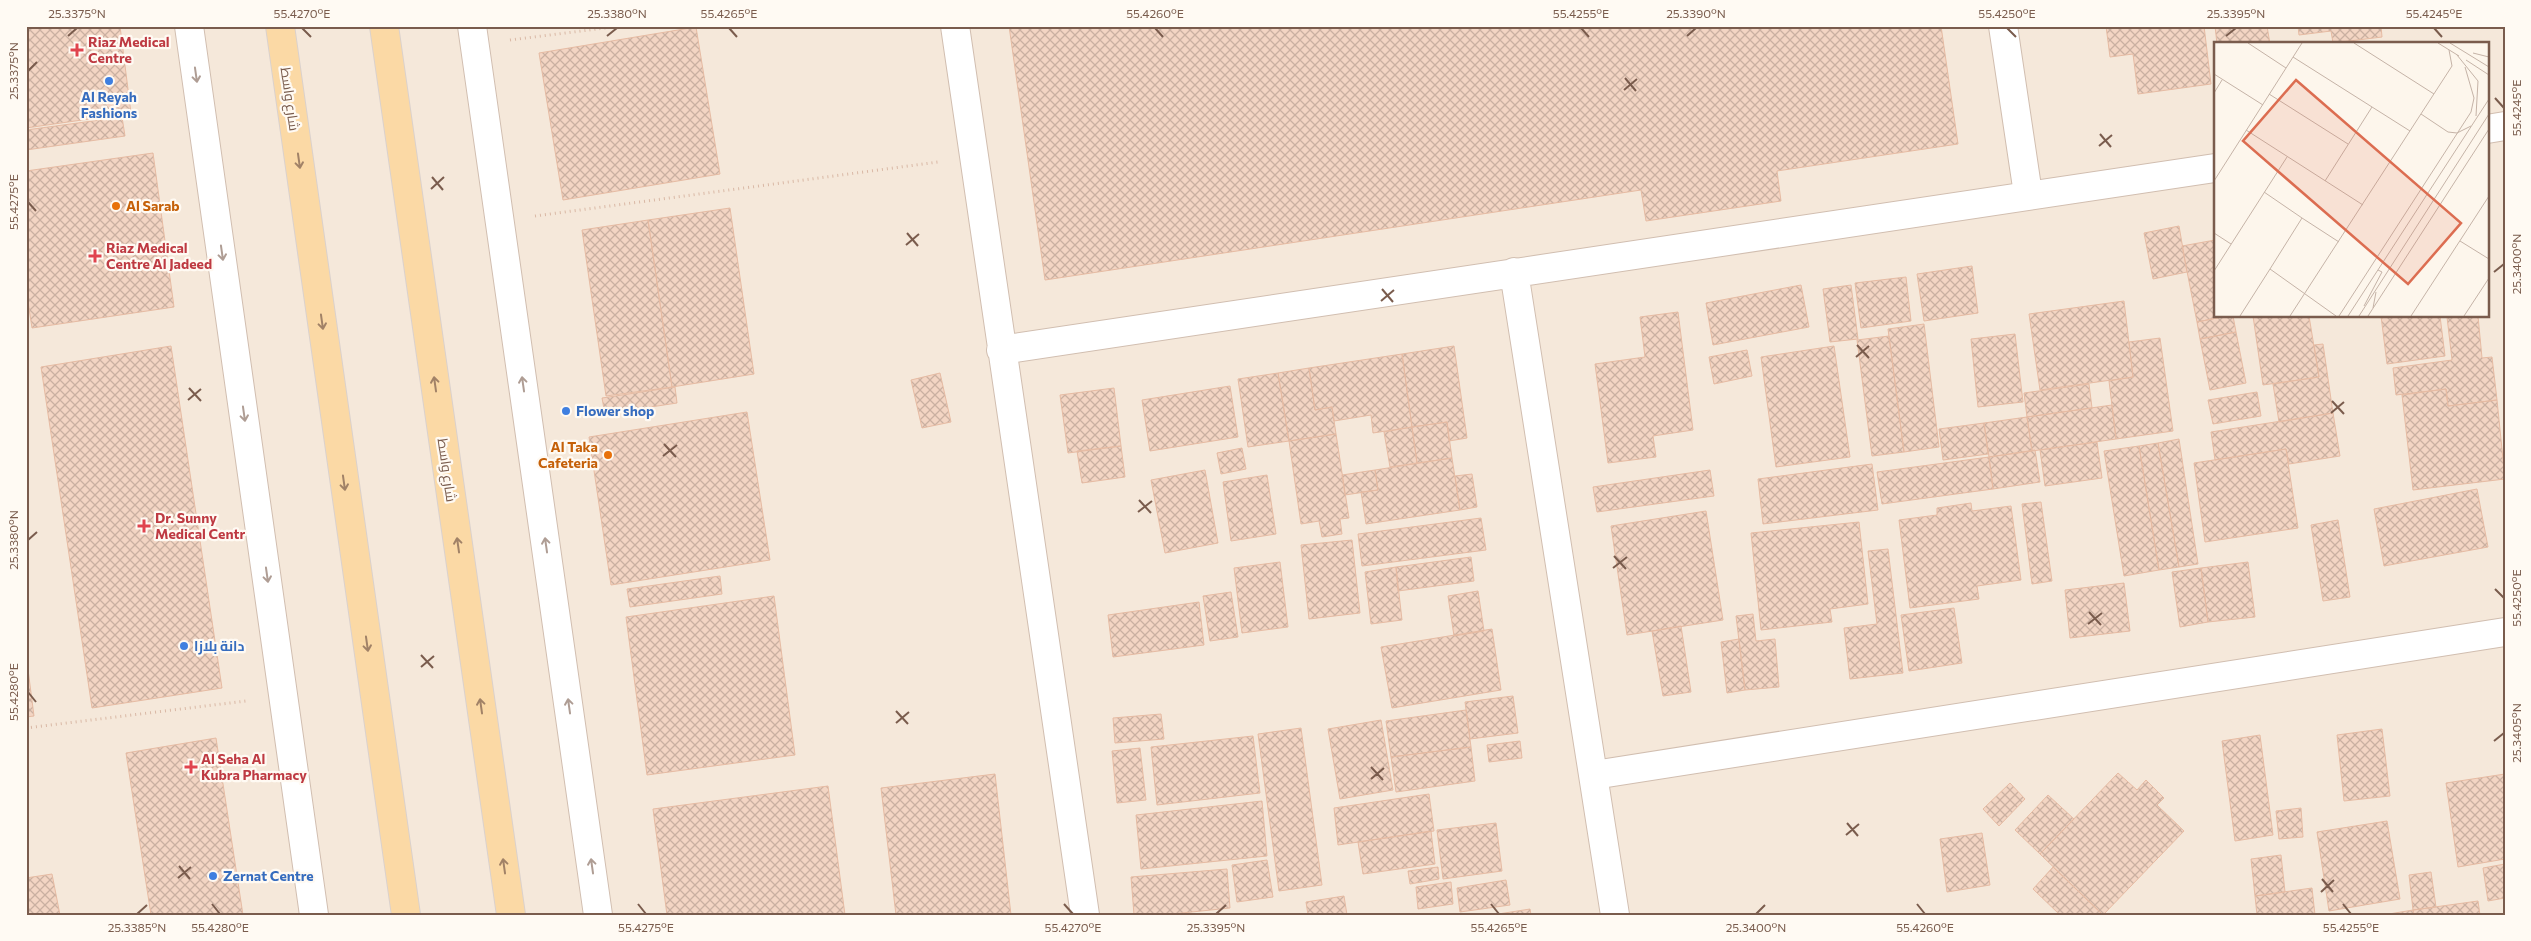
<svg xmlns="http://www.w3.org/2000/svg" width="2531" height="941" viewBox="0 0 2531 941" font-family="Commissioner,Cairo,sans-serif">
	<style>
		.residential { fill: #f5e8da; fill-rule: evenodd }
		.building { fill: url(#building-cross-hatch); stroke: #e6bba3 }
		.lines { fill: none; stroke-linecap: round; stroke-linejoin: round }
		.minor-casing { stroke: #d1beb0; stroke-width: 30 }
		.major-casing { stroke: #dad1cd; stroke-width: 30 }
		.path { stroke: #d9b8a5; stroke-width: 3; stroke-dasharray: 1 4; stroke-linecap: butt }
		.minor { stroke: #fff; stroke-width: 28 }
		.major { stroke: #fbd9a5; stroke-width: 28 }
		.oneway { stroke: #af9d94 }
		.oneway2 { stroke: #a18267 }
		.ticks { fill: none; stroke: #7a5c4d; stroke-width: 2 }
		.health-dot { fill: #e0444e; stroke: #fffaf3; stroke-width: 2 }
		.shop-dot { fill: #3f7fe0; stroke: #fffaf3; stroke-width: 2 }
		.food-dot { fill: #e8710a; stroke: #fffaf3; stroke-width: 2 }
		.labels { text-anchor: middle; stroke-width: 4.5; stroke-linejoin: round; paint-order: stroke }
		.health-label { font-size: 14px; font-weight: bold; fill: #be3a42; stroke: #fffaf3; text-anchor: start }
		.shop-label { font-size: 14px; font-weight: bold; fill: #366cbe; stroke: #fffaf3; text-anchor: start }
		.street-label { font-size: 14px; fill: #7a5c4d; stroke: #fffaf3 }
		.food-label { font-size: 14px; font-weight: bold; fill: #c56008; stroke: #fffaf3; text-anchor: start }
		.inset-road { fill: none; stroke: #c5b3a7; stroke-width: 1 }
		.view { fill: #dc6d51; fill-opacity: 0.15; stroke: #dc6d51; stroke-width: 2.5 }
		.inset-edge { fill: none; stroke: #7a5c4d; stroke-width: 2.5 }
		.neatline { fill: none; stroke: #7a5c4d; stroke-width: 2 }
		.ticks-label { font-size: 12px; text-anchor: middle; fill: #7a5c4d }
	</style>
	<defs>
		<pattern id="building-cross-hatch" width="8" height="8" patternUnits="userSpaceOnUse" patternTransform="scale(1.25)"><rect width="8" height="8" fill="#f3d5c3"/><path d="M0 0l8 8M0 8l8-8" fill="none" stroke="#cab0a1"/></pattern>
	</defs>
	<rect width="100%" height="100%" fill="#fdf6ec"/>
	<path class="residential" d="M26,26H2505V915H26ZM2215,44H2487V316H2215Z"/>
	<path class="building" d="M26,26H120L131,113L26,128Z
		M1009,26H1941L1958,144L1777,171L1781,201L1646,221L1641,190L1045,280Z
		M2106,26H2204L2211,84L2138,94L2133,54L2110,57Z
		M2215,26H2267L2270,44H2217Z
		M2298,26H2381L2382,37L2333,43L2331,31L2299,35Z
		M696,27L720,174L563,200L539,53Z
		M122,117L125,136L26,150V130Z
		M153,153L174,307L32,328L26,289V171Z
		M730,208L754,374L672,387L648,220Z
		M648,220L672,387L606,396L582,230Z
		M2179,226L2187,272L2153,279L2144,233Z
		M2215,240V316H2227L2197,322L2182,246Z
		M1972,266L1978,313L1924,321L1917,274Z
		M1906,277L1911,321L1861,328L1855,283Z
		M1801,285L1809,327L1713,345L1706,303Z
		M1851,285L1858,339L1830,342L1823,289Z
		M2124,301L2133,377L2040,390L2029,314Z
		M1678,312L1693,430L1653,436L1656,457L1608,463L1595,364L1645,357L1640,317Z
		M2227,316H2233L2236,332L2200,339L2197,322Z
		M2253,316H2309L2319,377L2263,385Z
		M2381,316H2440L2445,356L2387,364Z
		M2478,316L2482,358L2492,357L2497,400L2448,406L2446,389L2396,395L2393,368L2452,360L2447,317Z
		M1924,324L1939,447L1904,452L1888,329Z
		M2236,332L2246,383L2210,390L2200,339Z
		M2015,334L2023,402L1978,407L1971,339Z
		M1889,336L1904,452L1872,456L1857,340Z
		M2160,338L2173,431L2116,439L2109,381L2133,377L2129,342Z
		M2323,344L2333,413L2279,422L2273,384L2319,377L2314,345Z
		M171,346L222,688L92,708L41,367Z
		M1454,346L1467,438L1449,441L1447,422L1412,427L1402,354Z
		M1834,346L1850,457L1776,467L1761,357Z
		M1747,350L1752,376L1714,384L1709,357Z
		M1402,354L1412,427L1373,433L1371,415L1334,421L1332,407L1315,410L1309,368Z
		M1309,368L1315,410L1332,407L1336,434L1289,441L1278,373Z
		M940,373L951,422L922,428L911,380Z
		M1278,373L1289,441L1248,447L1238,379Z
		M2089,384L2092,408L2027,417L2024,393Z
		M1230,386L1238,437L1150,451L1142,400Z
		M675,387L677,403L605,414L602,398Z
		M1114,388L1121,446L1068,453L1060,395Z
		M2446,389L2448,406L2497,400L2505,479L2413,490L2402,395Z
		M2257,392L2261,416L2213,424L2208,400Z
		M2112,405L2116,439L2032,451L2027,417Z
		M747,412L770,560L611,585L589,437Z
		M2333,413L2340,456L2289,464L2286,449L2215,460L2211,432Z
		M2027,417L2032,451L1989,457L1984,423Z
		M1447,422L1452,458L1417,463L1412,427Z
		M1984,423L1988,454L1943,460L1939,429Z
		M1412,427L1417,463L1390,467L1384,432Z
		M1336,434L1349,518L1340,519L1342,534L1322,537L1319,521L1301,524L1289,441Z
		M2179,439L2198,564L2179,567L2158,443Z
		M2097,442L2102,478L2045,486L2040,450Z
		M2158,443L2179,567L2159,570L2139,446Z
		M1121,446L1125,477L1082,483L1077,451Z
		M2139,446L2159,570L2124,576L2104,451Z
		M1242,448L1246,469L1221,474L1217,453Z
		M2286,449L2298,528L2205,542L2194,463Z
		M2035,450L2040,482L1993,489L1989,457Z
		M1989,457L1993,489L1882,504L1877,472Z
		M1452,458L1460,510L1366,524L1361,492L1378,490L1375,470Z
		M1872,464L1878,510L1763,524L1758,479Z
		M1205,470L1218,543L1165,553L1151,480Z
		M1375,470L1378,490L1345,495L1342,475Z
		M1710,470L1714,496L1597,512L1593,487Z
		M1472,474L1477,507L1460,510L1455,476Z
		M1267,475L1276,534L1231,541L1223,482Z
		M2477,489L2488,547L2384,566L2374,509Z
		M2041,502L2052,581L2032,584L2022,504Z
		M1971,503L1972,511L2011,506L2021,580L1977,586L1979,599L1910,608L1899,520L1937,515V508Z
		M1706,511L1723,620L1627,635L1611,526Z
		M1481,518L1486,550L1362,566L1358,534Z
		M2338,520L2350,597L2323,601L2311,525Z
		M1859,522L1868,604L1830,609L1832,622L1761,630L1751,533Z
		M1352,540L1360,613L1309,619L1301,545Z
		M1888,549L1903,673L1850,679L1844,628L1877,624L1868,551Z
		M1471,557L1474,581L1398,591L1396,567Z
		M1280,562L1288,627L1242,633L1234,568Z
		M2248,562L2255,617L2208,622L2201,568Z
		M1396,567L1402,620L1371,624L1365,572Z
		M2201,568L2208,622L2180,627L2172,572Z
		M720,576L722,594L630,607L627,589Z
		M2124,583L2130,631L2070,638L2065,590Z
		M1478,591L1484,631L1454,636L1448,596Z
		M1231,592L1238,637L1210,641L1203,596Z
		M774,596L795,755L647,775L626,617Z
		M1199,602L1204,645L1113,657L1108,615Z
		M1954,608L1962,663L1909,671L1901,615Z
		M1753,614L1756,641L1775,639L1779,687L1745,690L1736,616Z
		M1681,626L1691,692L1663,696L1652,631Z
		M1492,629L1501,690L1392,708L1381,647Z
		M1739,639L1745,690L1727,693L1721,642Z
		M26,654L34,716L26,717Z
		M1513,696L1518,733L1470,739L1465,702Z
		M1466,710L1471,747L1391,757L1386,721Z
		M1161,714L1164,739L1115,743L1113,718Z
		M1381,720L1393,790L1340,799L1328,729Z
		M1301,728L1322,885L1279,891L1258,734Z
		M2382,729L2390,796L2344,801L2337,735Z
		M2260,735L2273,835L2235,841L2222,741Z
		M1253,736L1260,793L1157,805L1151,747Z
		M216,738L243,915H151L126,753Z
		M1520,741L1522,758L1489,762L1487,745Z
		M1471,747L1475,781L1396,792L1391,757Z
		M1140,748L1146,800L1117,803L1112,751Z
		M2118,773L2137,790L2146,780L2164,798L2157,805L2184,831L2103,915L2040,854Z
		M995,774L1011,915H896L881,788Z
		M2505,774V859L2458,867L2446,783Z
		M2010,783L2025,799L1999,826L1983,809Z
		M828,786L845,915H667L653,809Z
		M1429,794L1434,831L1338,845L1334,808Z
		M2048,795L2074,819L2040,854L2015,830Z
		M1262,801L1267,856L1141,869L1136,815Z
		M2301,808L2303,837L2279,839L2276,811Z
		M2387,821L2400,899L2329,911L2317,832Z
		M1496,823L1502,871L1443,879L1437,830Z
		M1431,831L1435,864L1363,874L1358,842Z
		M1982,833L1990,885L1947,892L1940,839Z
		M2281,855L2285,892L2255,896L2251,859Z
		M1267,860L1273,897L1237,902L1232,865Z
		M2505,864V898L2488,901L2483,868Z
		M1438,867L1439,879L1410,884L1408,871Z
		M2053,867L2103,915H2060L2033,889Z
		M1227,869L1230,908L1163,915H1134L1131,877Z
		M2431,872L2436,907L2413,910L2409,875Z
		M52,874L60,915H26V878Z
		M1506,880L1510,905L1460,912L1457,888Z
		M1451,882L1453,904L1418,909L1416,887Z
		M2312,888L2315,915H2257L2255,896Z
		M1344,896L1347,915H1308L1306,902Z
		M2478,901L2480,915H2414L2413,910Z
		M1530,909L1531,915H1492Z
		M2413,910L2414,915H2383Z"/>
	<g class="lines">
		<defs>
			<path id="minor" d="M189,26L314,915
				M472,26L598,915
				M955,26L1085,915
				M2003,26L2028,194
				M2487,129L2505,126
				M1514,272L1615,915
				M1001,350L2215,168
				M1594,775L2505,632"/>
			<path id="major" d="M280,26L406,915
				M384,26L511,915"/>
		</defs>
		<use href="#minor" class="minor-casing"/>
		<use href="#major" class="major-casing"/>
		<path class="path" d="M510,40L621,26
			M535,216L938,162
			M26,728L246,701"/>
		<use href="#minor" class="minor"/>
		<use href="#major" class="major"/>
	</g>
	<defs><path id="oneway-shaft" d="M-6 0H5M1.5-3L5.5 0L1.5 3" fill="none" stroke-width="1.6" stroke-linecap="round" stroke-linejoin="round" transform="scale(1.25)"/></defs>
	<g class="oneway">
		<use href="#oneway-shaft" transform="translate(196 75) rotate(82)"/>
		<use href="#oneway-shaft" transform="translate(222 253) rotate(82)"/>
		<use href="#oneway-shaft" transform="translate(523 384) rotate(-98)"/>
		<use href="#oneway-shaft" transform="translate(244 414) rotate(82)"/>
		<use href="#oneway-shaft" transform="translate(546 545) rotate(-98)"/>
		<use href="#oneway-shaft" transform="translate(267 575) rotate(82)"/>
		<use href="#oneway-shaft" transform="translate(569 706) rotate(-98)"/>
		<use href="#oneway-shaft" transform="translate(592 866) rotate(-98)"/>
	</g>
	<g class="oneway2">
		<use href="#oneway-shaft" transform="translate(299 161) rotate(82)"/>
		<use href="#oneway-shaft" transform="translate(322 322) rotate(82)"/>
		<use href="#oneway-shaft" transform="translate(435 384) rotate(-98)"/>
		<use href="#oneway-shaft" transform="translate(344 483) rotate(82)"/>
		<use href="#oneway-shaft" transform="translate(458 545) rotate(-98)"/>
		<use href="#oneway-shaft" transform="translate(367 644) rotate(82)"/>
		<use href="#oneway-shaft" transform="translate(481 706) rotate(-98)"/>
		<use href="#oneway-shaft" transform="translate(504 866) rotate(-98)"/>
	</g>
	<path class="ticks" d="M302,28L311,37M729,28L737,37M1155,28L1163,37M1581,28L1589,37M2007,28L2016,37M2434,28L2442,37M68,36L77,28M607,36L617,28M1687,36L1696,28M2226,36L2236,28M28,71L37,62M1625,78L1636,91M1624,90L1637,79M2495,98L2504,108M2100,134L2111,147M2099,146L2112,135M432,177L443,190M431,189L444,177M28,202L36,211M907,233L918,246M906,245L919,234M2494,272L2504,264M1382,289L1393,302M1381,301L1394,290M1857,345L1869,358M1856,357L1869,346M189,388L201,401M188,400L201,389M2332,401L2344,414M2331,413L2344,402M664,444L676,457M663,456L677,445M1139,500L1151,513M1138,512L1152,501M28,540L37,532M1614,556L1626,569M1613,568L1627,557M2495,589L2504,598M2089,612L2101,625M2088,624L2102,613M421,655L433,668M421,667L434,656M28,692L36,702M896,711L908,724M896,723L909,712M2494,741L2504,733M1371,767L1383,780M1371,779L1384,768M1847,823L1858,836M1846,835L1859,824M179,866L190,879M178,878L191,867M2322,879L2333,892M2321,892L2334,880M212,904L220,914M638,904L646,914M1064,904L1073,914M1491,904L1499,914M1917,904L1925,914M2343,904L2351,914M137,914L147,905M1216,914L1226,905M1756,914L1765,905"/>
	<g class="health-dot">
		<path d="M74.5 42.5h5v5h5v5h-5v5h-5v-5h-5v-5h5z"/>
		<path d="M92.5 248.5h5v5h5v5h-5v5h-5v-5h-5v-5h5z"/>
		<path d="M141.5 518.5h5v5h5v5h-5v5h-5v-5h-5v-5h5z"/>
		<path d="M188.5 759.5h5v5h5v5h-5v5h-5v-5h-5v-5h5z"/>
	</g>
	<g class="shop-dot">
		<circle cx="109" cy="81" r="5"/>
		<circle cx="566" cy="411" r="5"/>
		<circle cx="184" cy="646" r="5"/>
		<circle cx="213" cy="876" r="5"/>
	</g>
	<g class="food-dot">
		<circle cx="116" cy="206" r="5"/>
		<circle cx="608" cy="455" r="5"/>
	</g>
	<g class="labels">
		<g class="health-label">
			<text x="88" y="47">Riaz Medical<tspan x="88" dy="16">Centre</tspan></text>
			<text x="106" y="253">Riaz Medical<tspan x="106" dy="16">Centre Al Jadeed</tspan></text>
			<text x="155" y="523">Dr. Sunny<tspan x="155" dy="16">Medical Centr</tspan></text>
			<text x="201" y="764">Al Seha Al<tspan x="201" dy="16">Kubra Pharmacy</tspan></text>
		</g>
		<g class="shop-label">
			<text x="109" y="102" text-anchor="middle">Al Reyah<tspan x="109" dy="16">Fashions</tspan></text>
			<text x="576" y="416">Flower shop</text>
			<text x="194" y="651">دانة بلازا</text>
			<text x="223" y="881">Zernat Centre</text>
		</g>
		<g class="street-label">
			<text transform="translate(290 99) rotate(82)" y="5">شارع واسط</text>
			<text transform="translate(447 470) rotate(82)" y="5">شارع واسط</text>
		</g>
		<g class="food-label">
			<text x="126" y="211">Al Sarab</text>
			<text x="598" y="452" text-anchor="end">Al Taka<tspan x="598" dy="16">Cafeteria</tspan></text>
		</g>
	</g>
	<g transform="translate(2214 42)">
		<rect width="275" height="275" fill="#fdf6ec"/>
		<path class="inset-road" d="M34,1L72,26M140,1L220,52M224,1L245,14M236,1L275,25M259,11L275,15M243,13L264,39L262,74M79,15L196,89M252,18L275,33M0,32L49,63M0,51L8,38M55,52L134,102M207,72L234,90L243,91M32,88L149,163M243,91L257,84M0,139L88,1M111,139L158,65M50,150L88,176M0,191L17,202M246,199L275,217M0,229L73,115M150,264L168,230L164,228M159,266L162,250M26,274L56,227M76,274L238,24L235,8M122,274L56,227L88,176L125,200M125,274L257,70L260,56L251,25M134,274L275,57M145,274L275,72M154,274L275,87M197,274L275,154M250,274L275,236"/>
		<path class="view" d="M82,38L247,181L194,242L29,99Z"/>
		<rect width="275" height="275" class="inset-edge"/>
	</g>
	<rect width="2531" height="941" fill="none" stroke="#fffaf3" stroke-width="55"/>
	<rect x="28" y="28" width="2476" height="886" class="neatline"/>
	<g class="ticks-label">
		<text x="77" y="18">25.3375°N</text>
		<text x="302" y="18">55.4270°E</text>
		<text x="617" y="18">25.3380°N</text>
		<text x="729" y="18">55.4265°E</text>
		<text x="1155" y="18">55.4260°E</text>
		<text x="1581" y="18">55.4255°E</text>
		<text x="1696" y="18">25.3390°N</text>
		<text x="2007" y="18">55.4250°E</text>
		<text x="2236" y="18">25.3395°N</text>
		<text x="2434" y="18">55.4245°E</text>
		<text transform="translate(14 71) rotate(-90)" y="4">25.3375°N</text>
		<text transform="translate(2517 108) rotate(-90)" y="4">55.4245°E</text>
		<text transform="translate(14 202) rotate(-90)" y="4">55.4275°E</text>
		<text transform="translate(2517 264) rotate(-90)" y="4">25.3400°N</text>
		<text transform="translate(14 540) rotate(-90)" y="4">25.3380°N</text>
		<text transform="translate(2517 598) rotate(-90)" y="4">55.4250°E</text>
		<text transform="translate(14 692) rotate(-90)" y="4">55.4280°E</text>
		<text transform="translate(2517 733) rotate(-90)" y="4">25.3405°N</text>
		<text x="137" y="932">25.3385°N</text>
		<text x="220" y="932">55.4280°E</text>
		<text x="646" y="932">55.4275°E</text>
		<text x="1073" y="932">55.4270°E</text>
		<text x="1216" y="932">25.3395°N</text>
		<text x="1499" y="932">55.4265°E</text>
		<text x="1756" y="932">25.3400°N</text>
		<text x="1925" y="932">55.4260°E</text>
		<text x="2351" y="932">55.4255°E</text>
	</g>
</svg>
